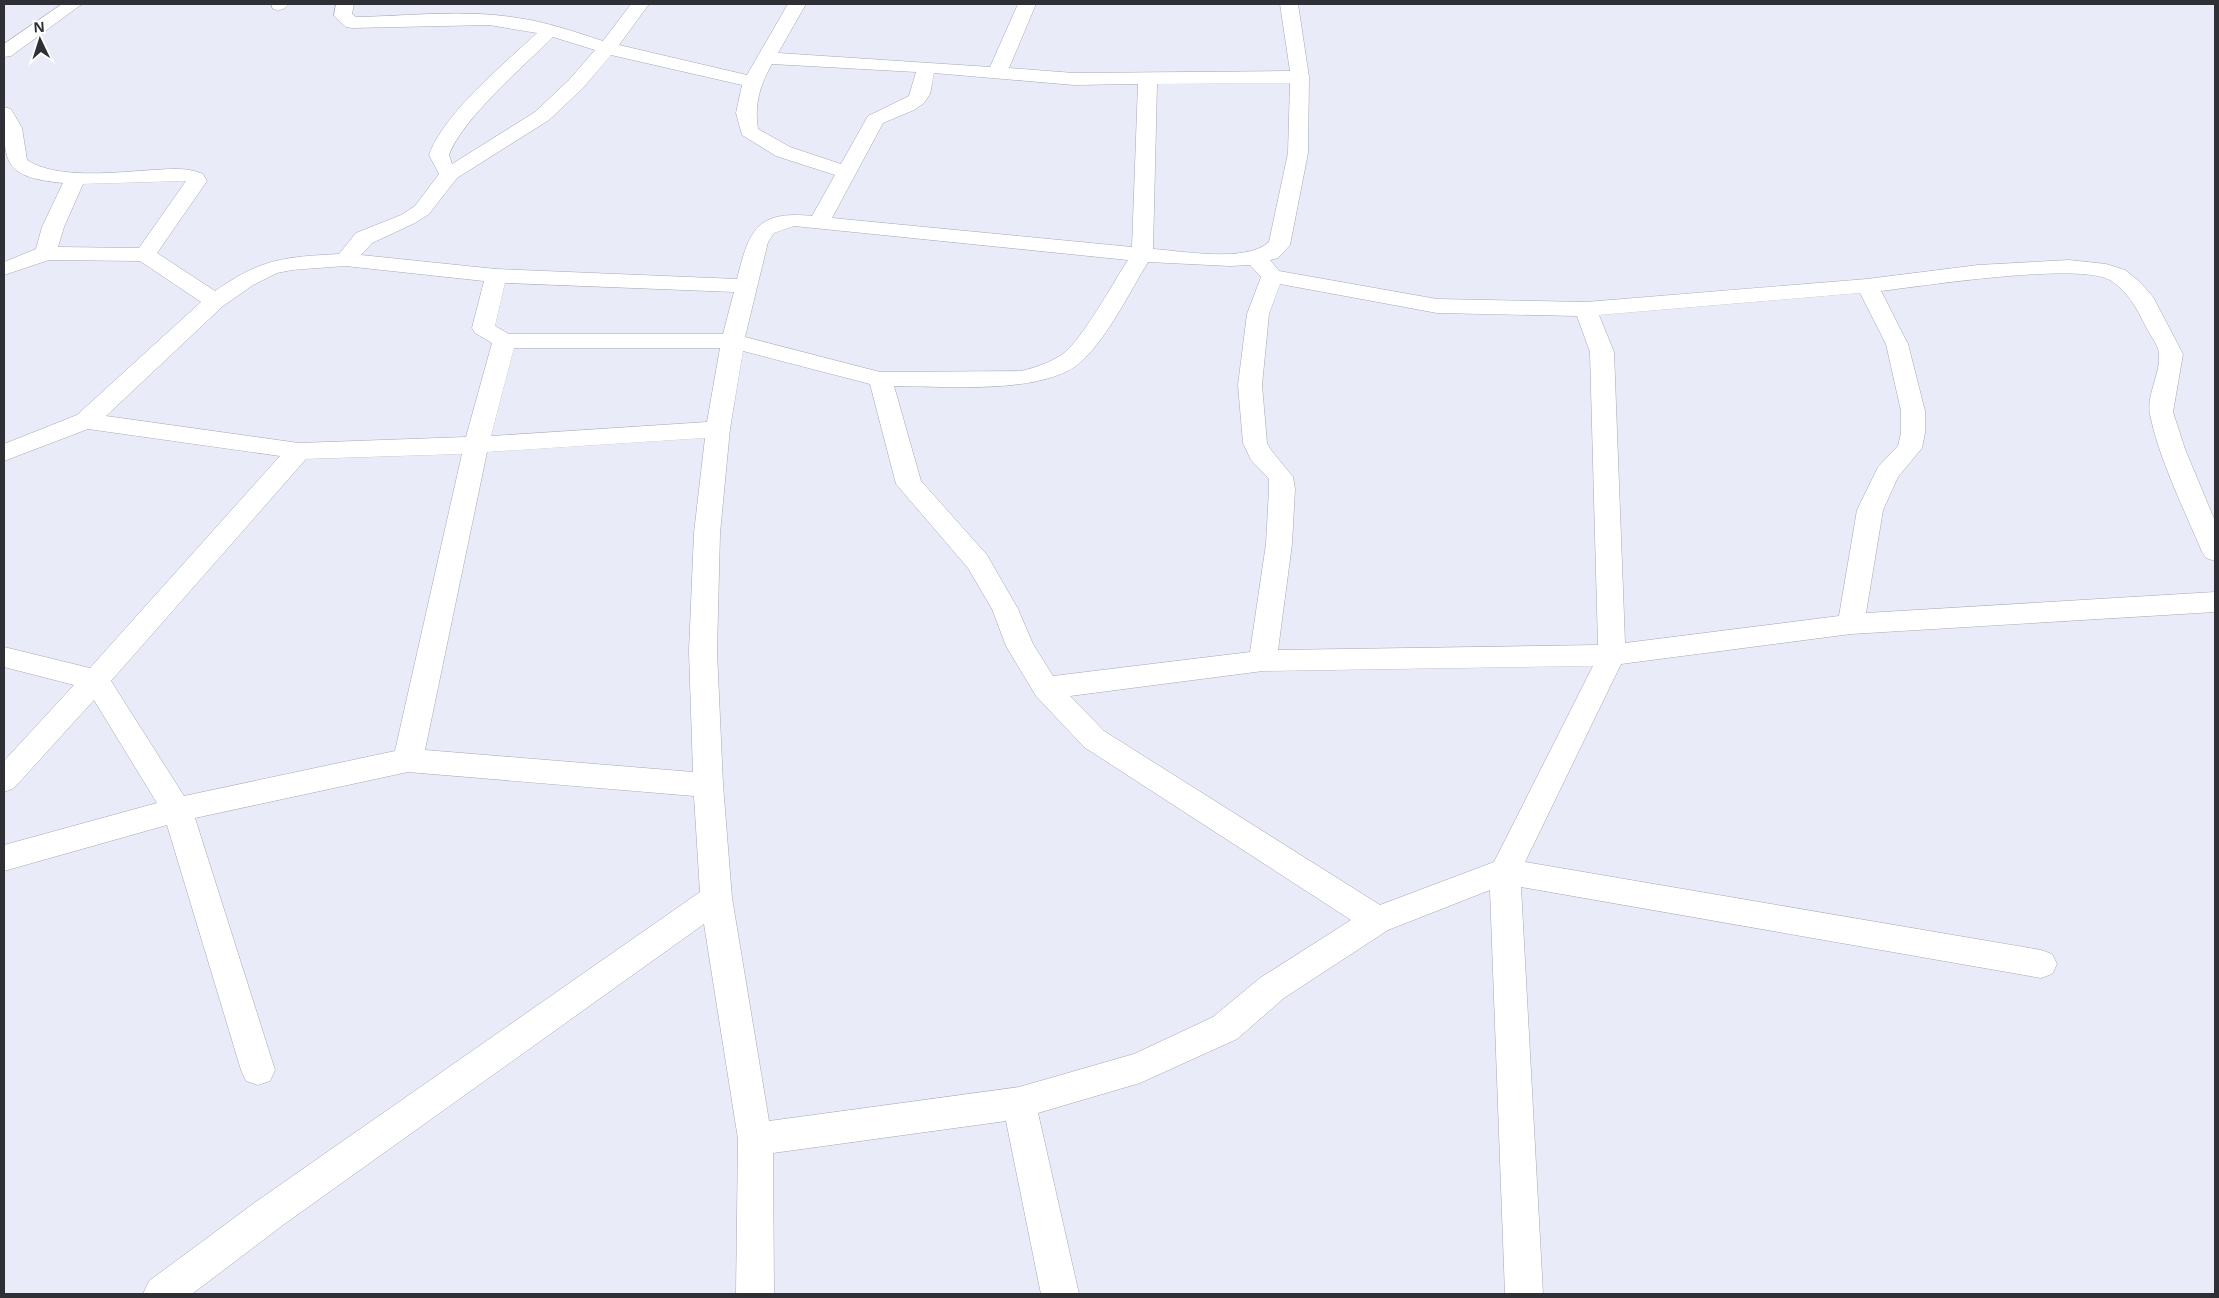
<svg xmlns="http://www.w3.org/2000/svg" width="2219" height="1298" viewBox="0 0 2219 1298" font-family="'Open Sans',sans-serif">
	<style>
		.lines { fill: none; stroke-linecap: round; stroke-linejoin: round }
		.minor-casing { stroke: #a5a8b4; stroke-width: 1 }
		.minor { fill: #fff; fill-rule: evenodd }
	</style>
	<rect width="100%" height="100%" fill="#e9ecf8"/>
	<g class="lines">
		<defs>
			<path id="minor" d="M62,4H82L11,56L4,57V44Z
				M271,4H289C284,10 280,11 273,9Z
				M336,4H354L352,14L356,17C409,16 465,9 518,18C547,22 575,32 603,41L631,4H649L619,45L747,75L788,4H806L778,53L990,67L1018,4H1036L1009,68L1074,73L1290,71L1280,4H1298L1309,77L1308,153L1290,245L1278,258L1270,260L1279,271L1437,299L1586,302L1867,279L1978,265L2069,260L2106,264L2125,270L2140,282L2153,297L2183,354L2173,412L2185,449L2215,521V561L2206,558L2202,552C2185,511 2158,457 2150,414C2146,395 2161,373 2159,354C2159,346 2150,335 2146,327C2137,309 2128,291 2110,280C2078,262 1923,286 1881,291L1908,344L1925,411V433L1922,448L1898,477L1883,510L1866,613L2215,592V612L1851,634L1621,664L1525,862L2041,950L2052,954L2057,964L2052,974L2041,978L1521,887L1543,1294H1505L1490,890L1388,930L1284,998L1237,1039L1140,1083L1038,1113L1079,1294H1041L1006,1121L773,1153L774,1294H736L738,1139L704,924L283,1225L192,1294H143L149,1281L257,1201L700,892L694,796L408,772L195,818L275,1070L270,1081L258,1085L246,1081L241,1070L167,825L4,871V845L157,803L94,700L14,788L4,792V761L74,685L4,667V647L90,668L280,456L88,429L4,461V444L77,415L201,302L140,261L49,260L4,275V262L36,249L42,227L63,183C2,177 4,163 4,107L11,109L22,128L27,160C57,180 118,172 153,170C171,169 187,167 203,174L207,181L157,253L215,291C261,259 283,257 339,254L356,233L401,215L415,206L439,174L429,155C444,113 504,64 537,33L489,25L352,28L346,27L334,16ZM553,37L595,50L569,80L535,112L452,164L449,155C462,119 525,65 553,37ZM611,55L742,85L736,113L742,135L776,156L835,175L812,216C756,210 749,231 737,279L496,269L361,255L372,243L415,223L429,214L457,178L549,120L583,88ZM772,64L916,72L909,96L868,116L841,164L790,147L758,129C754,105 760,85 772,64ZM934,73L1074,85L1138,84L1132,247L832,218L883,123L914,110L924,103L930,94ZM1290,83L1288,153L1269,242C1246,263 1183,251 1153,249L1157,84ZM186,181L139,248L58,247L64,227L83,184ZM794,226L1128,260C1113,283 1083,338 1064,353C1050,363 1037,367 1021,371L880,372L745,337L768,242L774,233ZM1148,262L1230,266L1250,265L1261,277L1247,314L1238,385L1243,443L1251,460L1269,479V489L1266,544L1250,652L1053,676L1033,644L1018,609L987,555L921,481L894,386C943,386 1047,396 1083,360C1109,335 1129,293 1148,262ZM345,266L484,281L472,328L475,333L492,343L466,437L299,443L106,416L223,306L253,285L277,273L292,270ZM505,283L734,292L723,334H509L495,326ZM1280,284L1437,313L1577,316L1590,352L1598,645L1278,650L1292,544L1295,489L1293,477L1271,450L1267,443L1262,385L1269,314ZM1860,293L1886,344L1901,411V433L1898,446L1878,467L1857,510L1839,616L1625,643L1614,352L1599,315ZM514,348H720L707,422L491,436ZM743,351L870,384L896,484L968,568L992,609L1006,646L1036,696L1084,747L1351,920L1260,978L1213,1017L1134,1054L1019,1087L769,1121L732,898L723,785L717,651L720,533L730,429ZM705,438L694,533L689,651L693,772L425,750L487,452ZM462,454L395,751L184,796L111,681L306,459ZM1593,666L1494,862L1380,905L1104,731L1070,696L1263,671Z"/>
		</defs>
		<use href="#minor" class="minor-casing"/>
		<use href="#minor" class="minor"/>
	</g>
	<rect width="2219" height="1298" fill="none" stroke="#2f3035" stroke-width="10"/>
	<g transform="translate(40 40) rotate(356)" stroke="#ffffff" stroke-width="4" paint-order="stroke">
	<path d="M0-4L9 19L0 12L-9 19Z" fill="#2f3035"/>
	<text y="-8" font-size="14" font-weight="bold" text-anchor="middle" fill="#2f3035">N</text>
	</g>
</svg>
